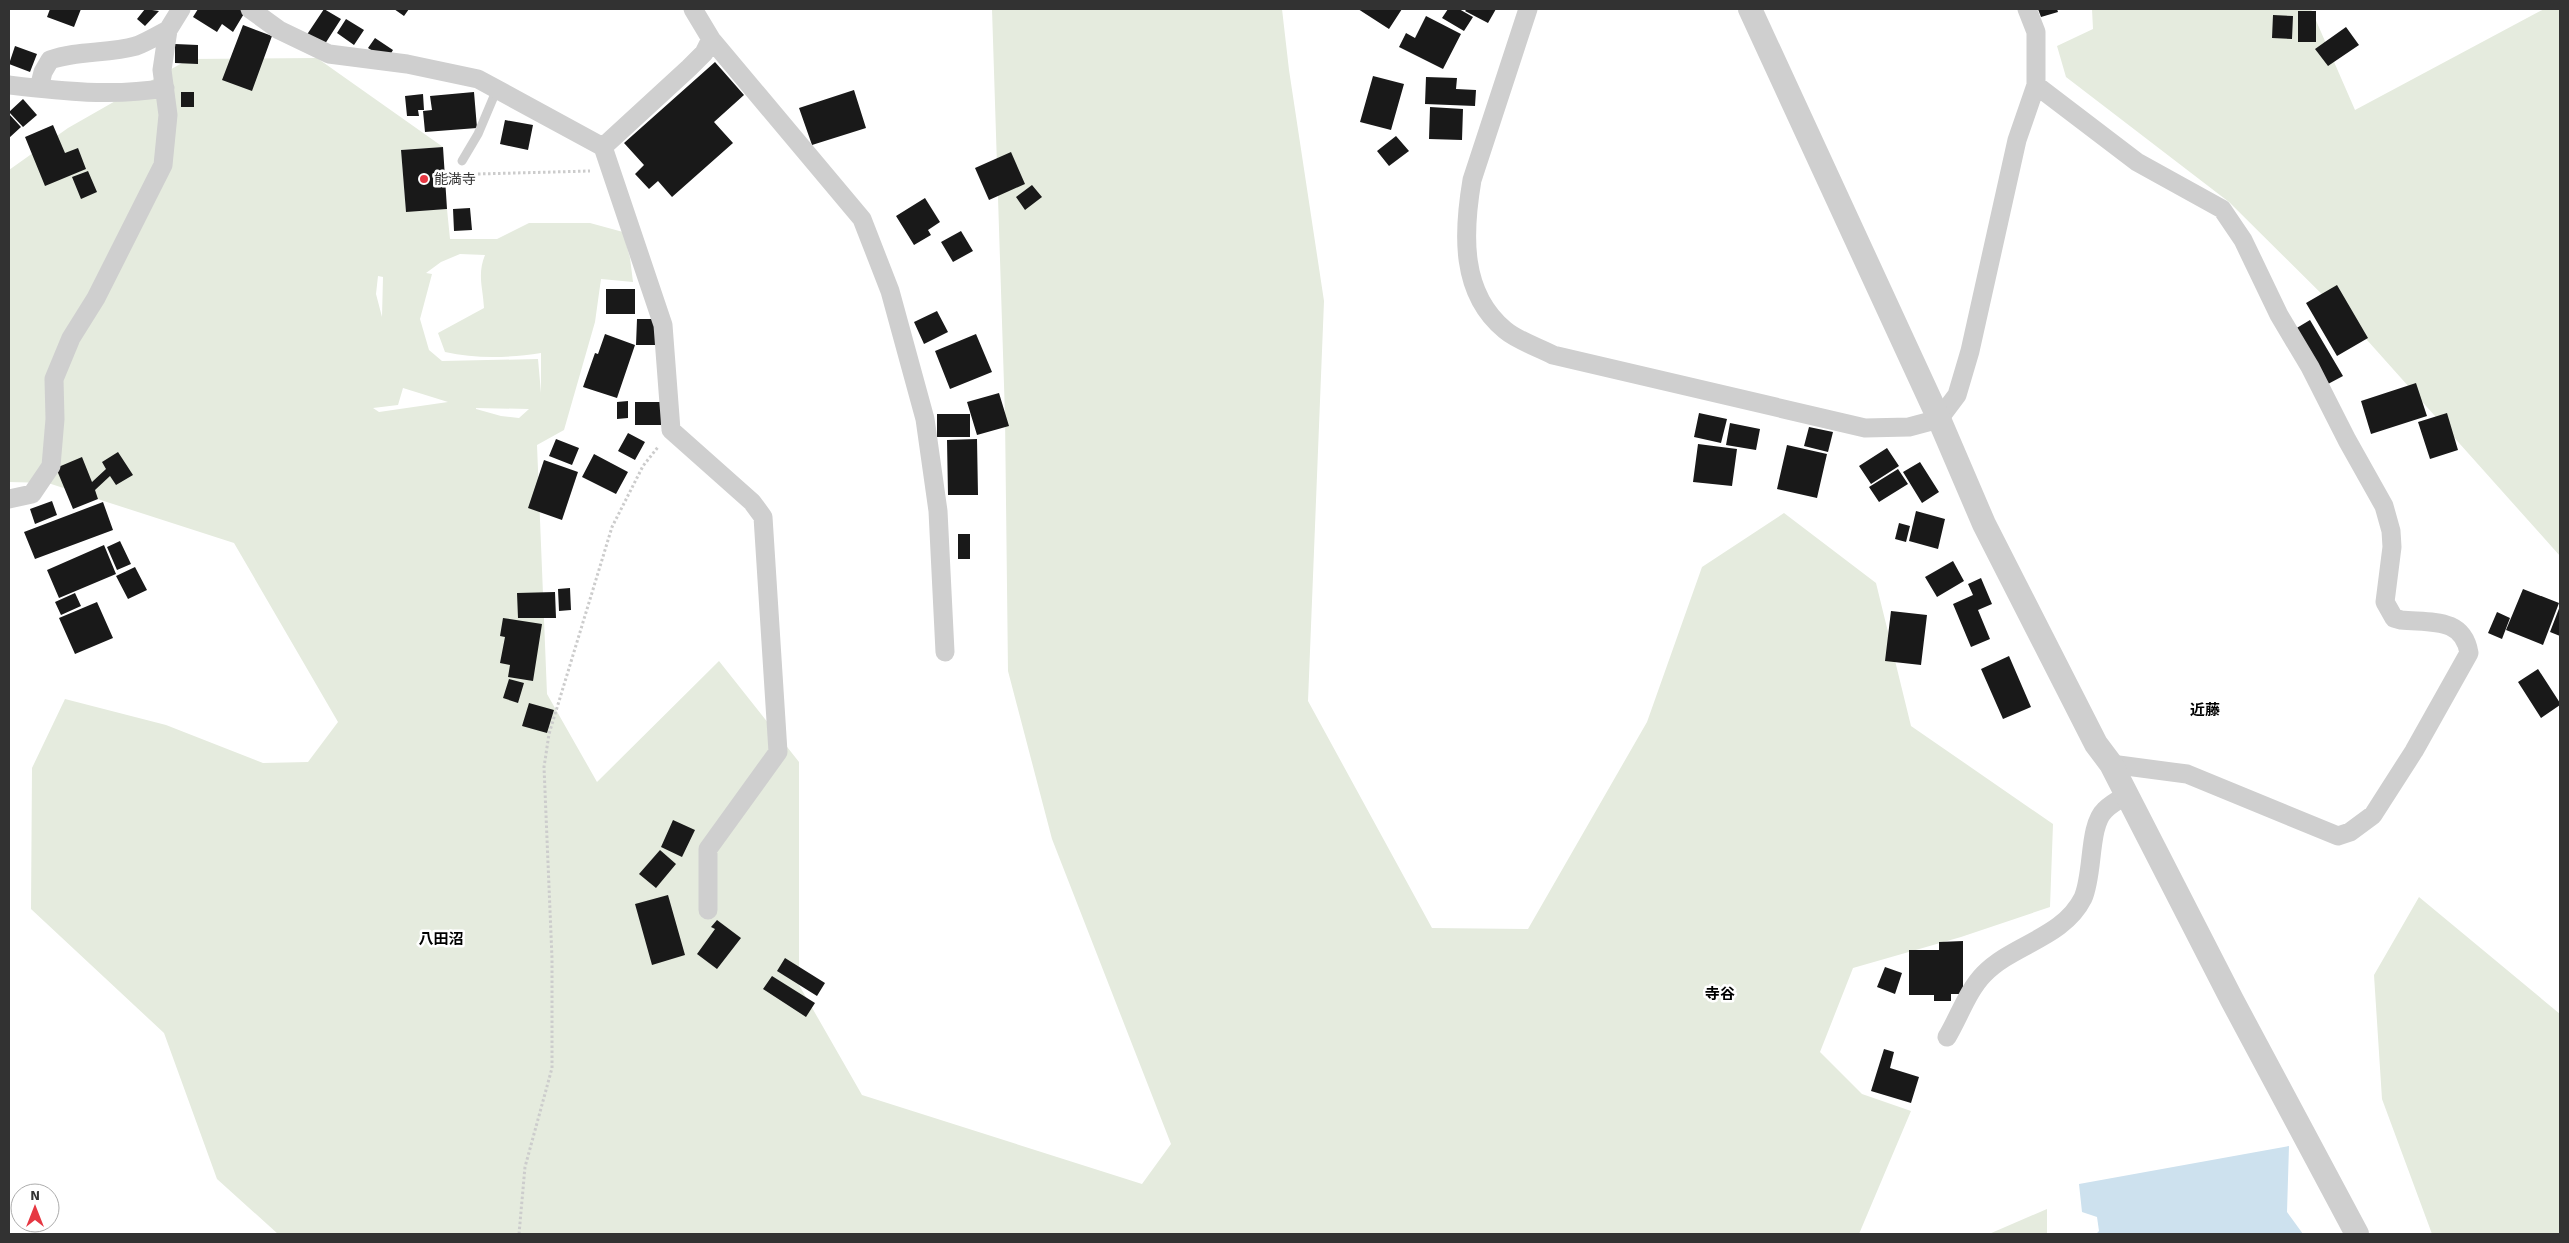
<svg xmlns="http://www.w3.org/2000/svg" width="2569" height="1243" viewBox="0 0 2569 1243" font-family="Signika,'Noto Sans JP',sans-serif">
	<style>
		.green { fill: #e5ebde; fill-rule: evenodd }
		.water { fill: #cde1ee }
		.building { fill: #191919 }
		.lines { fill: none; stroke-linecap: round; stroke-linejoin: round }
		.path { stroke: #ccc; stroke-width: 3; stroke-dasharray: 2.5 2.5; stroke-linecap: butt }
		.service { stroke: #cfcfcf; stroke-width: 9 }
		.minor { stroke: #cfcfcf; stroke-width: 19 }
		.tertiary { stroke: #cfcfcf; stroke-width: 24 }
		.poi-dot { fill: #e63742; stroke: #fff; stroke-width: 2 }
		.labels { text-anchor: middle; stroke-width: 5; stroke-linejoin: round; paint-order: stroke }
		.poi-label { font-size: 14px; fill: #323232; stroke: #fff; text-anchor: start }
		.neighbourhood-label { font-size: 15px; font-weight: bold; fill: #000; stroke: #fff }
	</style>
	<rect width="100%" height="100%" fill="#fff"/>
	<path class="green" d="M992,9H1282L1289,70L1324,301L1308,701L1432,928L1528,929L1647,722L1702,567L1784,513L1876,583L1911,726L2053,824L2050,907L1961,937L1853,968L1820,1052L1862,1094L1911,1111L1859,1234H278L217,1179L164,1033L31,909L32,768L65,699L166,725L263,763L308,762L338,722L234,543L48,483L9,482V170L68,128L189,59L317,58L443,147L401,150L406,211L447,209L450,239H497L529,223H590L623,232L630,258L633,282L601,279L595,322L564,430L537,445L547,694L597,782L719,661L799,762V985L862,1095L1142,1184L1171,1144L1052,839L1008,671L1005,416ZM460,254L485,255C477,275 483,287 484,308L438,333L445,352C476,359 509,358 541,353V393L538,359L442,361L429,350L420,319L432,274L426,273L441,262ZM378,276L383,277L382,317L376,294ZM403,388L448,402L379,412L373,408L398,405ZM476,409V408L529,409L519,418L501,416Z
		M2092,9H2311L2355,110L2544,9H2560V556L2359,331L2229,202L2066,77L2057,46L2093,29Z
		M2419,897L2560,1014V1234H2432L2382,1099L2374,975Z
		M2047,1209V1234H1989Z"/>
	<path class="water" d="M2289,1146L2287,1212L2303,1234H2096L2099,1231L2097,1217L2082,1212L2079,1184Z"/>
	<path class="building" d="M50,9H81L74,27L47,17Z
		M145,9L159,11L145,26L137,19Z
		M198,9H240L245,12L233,32L222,24L217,32L193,17Z
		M324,9L341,19L323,47L306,36Z
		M394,9H409L404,16Z
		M1358,9H1402L1389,29Z
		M1448,9H1459L1473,17L1464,31L1442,18Z
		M1467,9H1496L1488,23L1465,11Z
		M2038,9H2057L2058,12L2041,17Z
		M2298,11H2316V42H2298Z
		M2273,15L2293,16L2292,39L2272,38Z
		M1426,16L1461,34L1443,69L1399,47L1406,33L1415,38Z
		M346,19L364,30L354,45L337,33Z
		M243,25L272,36L252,91L222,80Z
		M2346,27L2359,45L2328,66L2315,49Z
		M375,38L393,50L387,60L368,48Z
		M175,44L198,45V64L175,63Z
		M15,46L37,54L30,72L9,64Z
		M715,62L744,95L714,122L733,143L672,197L658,181L649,189L635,174L644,165L624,143Z
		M1373,76L1404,84L1391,130L1360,122Z
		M1426,77L1457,78L1456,89L1476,90L1475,106L1425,104Z
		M854,90L866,128L812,145L799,108Z
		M181,92H194V107H181Z
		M474,92L477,128L425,132L423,111L432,110L430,96Z
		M423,94L424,110H418L419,116H407L405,96Z
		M23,99L37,115L23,127L9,112Z
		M1430,107L1463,109L1462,140L1429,139Z
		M9,114L21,127L9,138Z
		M505,120L533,125L528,150L500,144Z
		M53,125L65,153L78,148L86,169L45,186L25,137Z
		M1396,136L1409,151L1389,166L1377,151Z
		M443,147L447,209L406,212L401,150Z
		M1011,152L1025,184L989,200L975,168Z
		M88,171L97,192L81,199L72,177Z
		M1032,185L1042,197L1025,210L1016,197Z
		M925,198L940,222L928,230L931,235L914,245L896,216Z
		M470,208L472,230L454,231L453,209Z
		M961,231L973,251L953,262L941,242Z
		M2337,285L2368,338L2337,356L2306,303Z
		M606,289H635V314H606Z
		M937,311L948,332L924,344L914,322Z
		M637,319H656V345H636Z
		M2310,320L2343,376L2328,384L2295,329Z
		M605,334L635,345L617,398L583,387L595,353L598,354Z
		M976,334L992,372L950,389L935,351Z
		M2416,383L2427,416L2371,434L2361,401Z
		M999,393L1009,426L977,435L967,402Z
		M628,401V418L617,419V402Z
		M635,402H661V425H635Z
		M1699,413L1727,419L1721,443L1694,437Z
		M2447,413L2458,450L2430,459L2418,422Z
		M937,414H970V437H937Z
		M1730,423L1760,429L1756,450L1726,445Z
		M1809,427L1833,432L1828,452L1804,446Z
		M628,433L645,442L635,460L618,451Z
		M556,439L579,448L572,465L549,456Z
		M977,439L978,495H948L947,440Z
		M1698,444L1737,449L1732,486L1693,482Z
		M1787,445L1827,454L1817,498L1777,489Z
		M1887,448L1899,466L1871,484L1859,466Z
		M118,452L133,475L116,485L110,476L95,490L98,499L73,509L56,468L82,457L92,482L106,469L102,462Z
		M594,454L628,472L616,494L582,477Z
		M544,460L578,472L562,520L528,508Z
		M1920,462L1939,492L1922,503L1903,472Z
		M1898,469L1908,484L1879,502L1869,487Z
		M52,501L57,515L35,524L30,509Z
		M103,502L113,530L35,559L24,532Z
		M1916,511L1945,519L1938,549L1909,541Z
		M1899,523L1910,526L1906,542L1895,539Z
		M958,534H970V559H958Z
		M120,541L131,564L117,570L107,547Z
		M104,545L116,574L59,598L47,570Z
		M1953,561L1964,581L1937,597L1925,577Z
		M135,567L147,590L128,599L116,576Z
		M1981,578L1992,604L1978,610L1990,639L1971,647L1953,604L1973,595L1968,584Z
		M570,588L571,610L559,611L558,589Z
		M2523,589L2559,603L2543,645L2506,630Z
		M555,592L556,618H518L517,593Z
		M75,593L81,606L61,615L55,602Z
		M97,602L113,638L75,654L59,618Z
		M2560,606V636L2550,632Z
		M1891,611L1927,615L1921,665L1885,661Z
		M2497,612L2510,618L2502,639L2488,633Z
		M503,618L542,624L533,681L508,677L510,665L500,663L505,637L500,636Z
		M2009,656L2031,707L2003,719L1981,669Z
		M2538,669L2560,703V705L2541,718L2518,682Z
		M509,679L524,683L518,703L503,698Z
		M529,703L554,710L547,733L522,726Z
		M673,820L695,830L682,857L661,847Z
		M660,850L676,864L656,888L639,874Z
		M668,895L685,955L652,965L635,904Z
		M717,920L741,938L717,969L697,954L715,929L711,927Z
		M1963,941V994H1951V1001H1934V995H1909V950H1939V942Z
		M785,958L825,983L817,996L777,971Z
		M1885,967L1902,973L1895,994L1877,987Z
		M772,976L815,1003L806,1017L763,989Z
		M1884,1049L1894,1052L1890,1068L1919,1077L1911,1103L1871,1091Z"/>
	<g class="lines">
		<path class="path" d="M478,174L590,171
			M519,1234L525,1167L552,1068V958L544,767L549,734L612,527L643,466L658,447"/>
		<path class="service" d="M462,161L478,134L497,89"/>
		<path class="minor" d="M250,9L279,30L329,54L407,64L478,79L603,147L663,325L671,430L752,502L763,517L778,752L708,849V910
			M693,9L711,39L862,219L890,291L925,419L938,511L945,652
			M1528,9L1472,180C1463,233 1460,293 1505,330C1518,341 1538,347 1553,355L1865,428L1909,427L1939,419L1957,395L1970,351L2017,140L2036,85V32L2027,9
			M9,85C61,91 112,97 165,88
			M2036,85L2137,162L2222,209L2243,240L2279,315L2310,367L2347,440L2384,506L2391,531L2392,547L2385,602L2394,618L2401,620C2431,623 2463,617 2469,653L2414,751L2373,815L2350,832L2338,836L2187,774L2111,764
			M39,88L43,72L50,60C78,50 108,54 136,46C147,42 158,35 168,30
			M603,147L689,68L704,53L711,39
			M9,499L32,494L51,466L55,419L54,379L71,338L96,298L163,165L168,115L162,70L168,30L181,9
			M1947,1037C1959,1017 1968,990 1984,974C2013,944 2063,938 2083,898C2094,873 2088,826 2105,810C2111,804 2120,799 2127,795"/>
		<path class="tertiary" d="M1750,9L1939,419L1984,524L2096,744L2111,764L2232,1000L2357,1234"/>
	</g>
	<circle class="poi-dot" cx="424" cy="179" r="5"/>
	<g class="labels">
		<g class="poi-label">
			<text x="434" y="184">能満寺</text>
		</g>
		<g class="neighbourhood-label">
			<text x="2205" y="715">近藤</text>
			<text x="441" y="944">八田沼</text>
			<text x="1720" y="999">寺谷</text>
		</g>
	</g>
	<rect width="2569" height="1243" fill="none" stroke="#323232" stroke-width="20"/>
	<g transform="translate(35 1208)"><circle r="24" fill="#ffffff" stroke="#adadad"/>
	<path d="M0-4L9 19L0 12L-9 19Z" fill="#e63742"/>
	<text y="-8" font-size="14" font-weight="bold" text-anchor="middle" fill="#323232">N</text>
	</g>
</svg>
